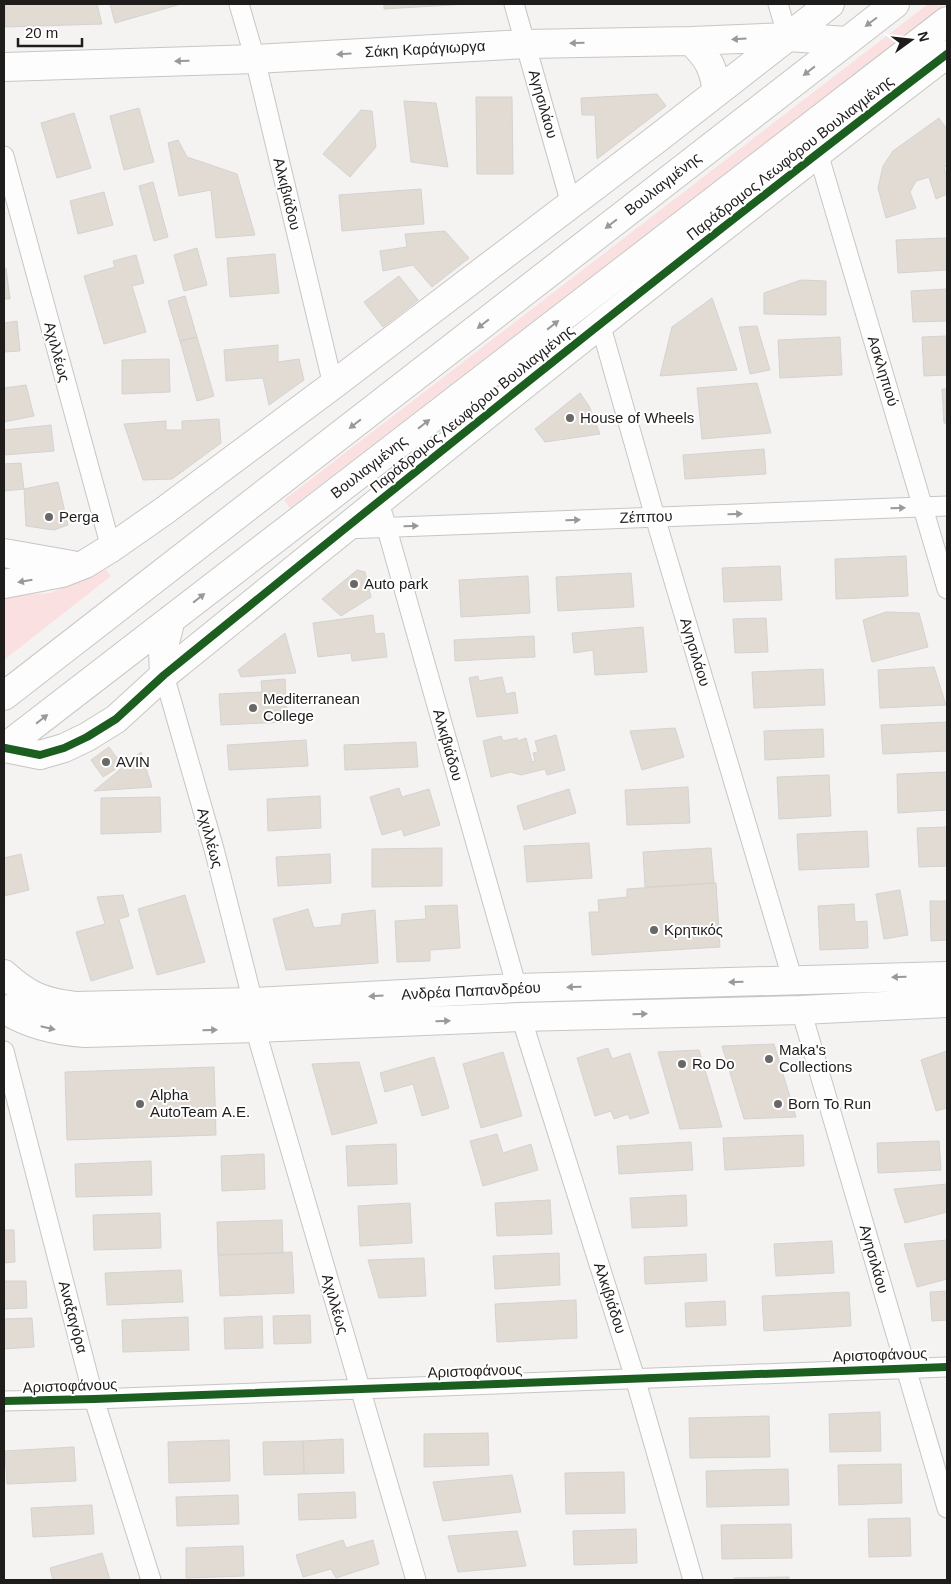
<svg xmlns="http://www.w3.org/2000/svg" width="951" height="1584" viewBox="0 0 951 1584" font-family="Helvetica,sans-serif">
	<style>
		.green { fill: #fae0e0 }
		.building { fill: #e1dbd3; stroke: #d4d3d1 }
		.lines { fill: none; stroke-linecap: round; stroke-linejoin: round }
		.street-casing { stroke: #c8c6c4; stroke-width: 21 }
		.secondary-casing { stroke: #c8c6c4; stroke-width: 30 }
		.primary-casing { stroke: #c8c6c4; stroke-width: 30 }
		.street { stroke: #fefdfd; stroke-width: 19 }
		.secondary { stroke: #fefdfd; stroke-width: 28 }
		.primary { stroke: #fefdfd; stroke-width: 28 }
		.cycleway-casing { stroke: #fff; stroke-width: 11 }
		.cycleway { stroke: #1b5e20; stroke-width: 8 }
		.oneway { fill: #9a9898 }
		.poi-dot { fill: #6a6867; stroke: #fff; stroke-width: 2 }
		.labels { text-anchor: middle; stroke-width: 4; stroke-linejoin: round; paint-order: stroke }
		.street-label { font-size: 15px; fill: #1f1d1c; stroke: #fff }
		.poi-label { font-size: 15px; fill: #1f1d1c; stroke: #fff; text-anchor: start }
	</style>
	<rect width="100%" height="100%" fill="#f5f3f1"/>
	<path class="green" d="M928,4H945L290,508L284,500Z
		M106,570L111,576L4,660V596L50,593Z"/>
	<path class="building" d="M5,4H97L102,24L5,27Z
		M110,4H181L115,23Z
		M384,4H468L384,9Z
		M657,94L666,106L597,159L595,115H582L581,98Z
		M476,97H512L513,174H477Z
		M404,101L436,103L448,167L411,162Z
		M139,108L154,162L124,170L110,116Z
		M361,110L372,111L376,147L350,177L323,154Z
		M74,113L91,168L57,178L41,123Z
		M939,118L947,129V166L944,167L947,178V194L936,199L929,177L916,181L910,192L916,208L886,218L878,188L883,166L893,151Z
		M178,140L187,157L237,174L255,235L216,238L211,190L179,196L168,143Z
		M153,182L168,237L154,241L139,186Z
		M421,189L424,224L342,231L339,195Z
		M104,192L113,225L78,234L70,201Z
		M445,231L469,258L432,287L413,265L383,271L380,251L407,247L405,234Z
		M947,238V270L898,273L896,240Z
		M197,248L207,285L184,291L174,255Z
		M275,254L279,293L230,297L227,258Z
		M136,255L144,283L132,286L146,332L104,344L84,276L115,267L113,261Z
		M4,268H6L10,299H4Z
		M399,276L418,300L383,327L364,302Z
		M801,280L826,281V315L764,314V293Z
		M947,289V321L913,322L911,291Z
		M185,296L197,337L180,341L168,301Z
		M712,298L737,370L660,376L672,327Z
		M17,321L20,351L4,352V323Z
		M757,326L770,370L750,374L739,327Z
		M947,336V375L924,376L922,337Z
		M197,337L214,396L197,401L180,341Z
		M840,337L842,375L780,378L778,340Z
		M278,345V362L299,359L304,380L269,405L263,378L226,381L224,350Z
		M169,359L170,392L122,394V360Z
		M757,383L771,433L702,439L697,388Z
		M26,385L34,416L4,422V388Z
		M942,389H947V423H944Z
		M580,393L589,406L600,434L545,442L535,429Z
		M219,419L221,443L172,479L143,480L124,424L166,421V430H182V421Z
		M51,425L54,451L4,455V430Z
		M764,449L766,474L685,479L683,455Z
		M21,463L24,489L4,491V464Z
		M58,482L68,525L54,530L26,526L24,489Z
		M906,556L908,596L836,599L835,559Z
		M780,566L782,600L724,602L722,568Z
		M357,570L365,572L371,597L341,616L322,599Z
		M631,573L634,607L558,611L556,577Z
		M528,576L530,613L461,617L459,580Z
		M886,612L919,613L928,647L872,662L863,620Z
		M373,615L375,634L384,633L387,657L352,661L351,653L318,657L313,623Z
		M766,618L768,652L735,653L733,619Z
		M643,627L647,672L595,675L593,650L574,653L572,633Z
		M285,633L296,673L241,677L238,670Z
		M534,636L535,657L455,661L454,640Z
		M934,667L946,705L880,708L878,670Z
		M823,669L825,705L754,708L752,672Z
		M478,676L479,681L502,677L506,694L515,692L518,713L477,717L469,678Z
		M285,679L287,722L221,725L219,694L262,692L261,681Z
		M947,722V751L883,754L881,725Z
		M675,728L684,757L642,770L630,731Z
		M823,729L824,757L765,760L764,731Z
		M556,735L565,770L547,775L545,769L521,775L511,772L491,777L483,741L501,736L503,741L517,738L518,741L526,738L532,762L535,761L533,753L538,752L535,741Z
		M306,740L308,766L229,770L227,745Z
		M416,742L418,767L345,770L344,745Z
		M109,747L122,765L103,777L91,760Z
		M141,752L152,787L94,791Z
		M947,772V810L898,813L897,774Z
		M829,775L831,816L779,819L777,777Z
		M688,787L690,823L627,825L625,790Z
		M399,788L402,797L429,789L440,825L404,836L402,829L382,835L370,797Z
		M569,789L576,813L524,830L517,806Z
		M320,796L321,828L268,831L267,799Z
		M160,797L161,832L101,834V798Z
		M947,827V866L919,867L917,828Z
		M867,831L869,867L799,870L797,834Z
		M589,843L592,878L527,882L524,846Z
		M442,848V886L372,887V849Z
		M711,848L714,883L645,887L643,852Z
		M21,854L29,890L4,896V858Z
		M330,854L331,883L278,886L276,857Z
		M716,883L720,947L592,955L589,912H599L598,900L627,897V889Z
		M900,890L908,935L884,939L876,894Z
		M123,895L129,916L119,919L133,968L91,981L76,932L105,924L97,897Z
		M185,895L205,962L157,975L138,909Z
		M930,901H947V940L931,941Z
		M854,904L855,922L867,921L868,948L820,950L818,906Z
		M457,905L460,948L430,950V961L397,962L395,921L426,919L425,906Z
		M308,909L314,928L341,925L342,914L375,910L378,963L286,970L273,919Z
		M774,1044L796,1117L744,1119L722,1046Z
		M608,1048L612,1059L630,1053L649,1113L630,1119L628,1114L614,1119L611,1111L595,1116L577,1058Z
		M699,1050L722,1127L680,1129L658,1052Z
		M947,1051V1108L936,1111L921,1060Z
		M503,1052L522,1116L481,1128L463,1064Z
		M434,1057L449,1108L422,1116L413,1084L385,1092L380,1073Z
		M359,1062L377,1123L332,1135L312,1064Z
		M214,1067L216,1135L67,1140L65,1072Z
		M497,1134L503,1153L531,1144L538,1170L483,1186L470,1141Z
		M803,1135L804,1166L725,1170L723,1138Z
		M939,1141L941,1170L878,1173L877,1143Z
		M691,1142L693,1170L619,1174L617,1146Z
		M396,1144L397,1184L348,1186L346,1146Z
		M264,1154L265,1189L222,1191L221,1156Z
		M151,1161L152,1195L76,1197L75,1164Z
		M947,1184V1212L905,1223L894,1189Z
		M686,1195L687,1226L632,1228L630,1198Z
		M550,1200L552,1234L497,1236L495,1203Z
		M410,1203L412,1243L360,1246L358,1206Z
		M160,1213L161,1248L94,1250L93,1215Z
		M282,1220L283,1253L218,1255L217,1222Z
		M4,1230H14L15,1262L4,1263Z
		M947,1240V1279L917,1287L904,1244Z
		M832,1241L834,1273L776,1276L774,1244Z
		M292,1252L294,1293L220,1296L218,1255Z
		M559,1253L560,1285L495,1289L493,1256Z
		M706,1254L707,1281L645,1284L644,1257Z
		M424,1258L426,1296L379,1298L368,1260Z
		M181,1270L183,1302L107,1305L105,1273Z
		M4,1281H26L27,1308L4,1309Z
		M947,1291V1320L932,1321L930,1292Z
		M849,1292L851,1326L764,1331L762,1296Z
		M576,1300L577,1338L497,1342L495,1304Z
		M725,1301L726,1325L686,1327L685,1303Z
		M310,1315L311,1343L274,1344L273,1316Z
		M262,1316L263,1348L225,1349L224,1318Z
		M188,1317L189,1350L123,1352L122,1320Z
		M32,1318L34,1347L4,1349V1319Z
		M880,1412L881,1451L830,1452L829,1414Z
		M769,1416L770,1457L690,1458L689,1418Z
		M488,1433L489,1465L424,1467V1434Z
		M343,1439L344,1473L304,1474L303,1441Z
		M229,1440L230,1481L169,1483L168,1442Z
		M303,1441L304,1474L264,1475L263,1442Z
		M74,1447L76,1481L7,1484L5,1451Z
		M901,1464L902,1503L839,1505L838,1465Z
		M788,1469L789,1505L707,1507L706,1471Z
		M624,1472L625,1513L566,1514L565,1473Z
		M512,1475L521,1512L443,1521L433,1482Z
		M355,1492L356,1518L299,1520L298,1494Z
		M238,1495L239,1524L177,1526L176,1497Z
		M92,1505L94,1534L33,1537L31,1508Z
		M910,1518L911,1556L869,1557L868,1519Z
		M791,1524L792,1558L722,1559L721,1525Z
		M636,1529L637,1563L574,1565L573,1531Z
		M517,1531L526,1566L458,1572L448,1536Z
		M343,1540L346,1548L373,1540L379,1564L336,1578L331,1569L303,1577L296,1555Z
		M243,1546L244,1576L186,1578V1548Z
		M102,1553L110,1580H53L50,1568Z
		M789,1577V1580H734V1578Z"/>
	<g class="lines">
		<defs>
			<path id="street" d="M239,4L255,59L333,385
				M514,4L571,204
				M778,4L788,37
				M818,153L947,589
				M4,156L111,548
				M600,323L655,517L793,981
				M383,515L517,988
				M344,529L947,506
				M164,675L214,849L253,1002
				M801,1010L947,1508
				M521,1017L635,1378L693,1580
				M255,1028L416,1580
				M4,1051L94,1399L151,1580
				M4,1401L94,1399L947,1367"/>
			<path id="secondary" d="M691,41C709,59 713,67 717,91
				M4,67L255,59L526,44L691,41L788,37L847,41
				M4,553L72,565
				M4,584L62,573L85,564L111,548L164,511L333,385L658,138L830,4
				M5,748L40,755L64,748L87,737L116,719L164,675C423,465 682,256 947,54
				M4,974C28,996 43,1002 75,1006L253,1002L517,988L947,976
				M4,1009C29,1025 56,1031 85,1033L255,1028L521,1017L801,1010L947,1003"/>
			<path id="primary" d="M164,675L163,650L171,619
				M4,696L895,4
				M4,748L947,21"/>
		</defs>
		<use href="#street" class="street-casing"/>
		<use href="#secondary" class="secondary-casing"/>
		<use href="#primary" class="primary-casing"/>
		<use href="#street" class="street"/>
		<use href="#secondary" class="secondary"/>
		<use href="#primary" class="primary"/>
		<defs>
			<path id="cycleway" d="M5,748L40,755L64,748L87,737L116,719L164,675C423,465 682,256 947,54
				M4,1401L94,1399L947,1367"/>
		</defs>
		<use href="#cycleway" class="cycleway-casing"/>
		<use href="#cycleway" class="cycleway"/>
	</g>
	<defs><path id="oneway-solid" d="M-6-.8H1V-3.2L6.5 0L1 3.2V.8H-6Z" transform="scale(1.25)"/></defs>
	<g class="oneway">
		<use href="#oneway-solid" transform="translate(871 22) rotate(143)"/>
		<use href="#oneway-solid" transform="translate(739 39) rotate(177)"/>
		<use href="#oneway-solid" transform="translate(577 43) rotate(179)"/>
		<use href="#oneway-solid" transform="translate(344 54) rotate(177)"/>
		<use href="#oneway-solid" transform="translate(182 61) rotate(178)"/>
		<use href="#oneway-solid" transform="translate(809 71) rotate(142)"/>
		<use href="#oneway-solid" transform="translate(611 224) rotate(142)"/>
		<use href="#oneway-solid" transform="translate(483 324) rotate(142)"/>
		<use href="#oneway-solid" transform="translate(553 325) rotate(-38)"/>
		<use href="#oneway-solid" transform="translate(355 424) rotate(142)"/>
		<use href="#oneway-solid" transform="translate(424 424) rotate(-38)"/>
		<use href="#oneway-solid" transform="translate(898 508) rotate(-2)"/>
		<use href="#oneway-solid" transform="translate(735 514) rotate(-2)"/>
		<use href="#oneway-solid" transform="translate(573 520) rotate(-2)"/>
		<use href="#oneway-solid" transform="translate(411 526) rotate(-2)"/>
		<use href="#oneway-solid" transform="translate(25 581) rotate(170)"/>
		<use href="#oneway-solid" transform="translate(199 598) rotate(-38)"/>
		<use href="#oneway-solid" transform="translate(42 719) rotate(-38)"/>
		<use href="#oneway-solid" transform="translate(899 977) rotate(178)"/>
		<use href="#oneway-solid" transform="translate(736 982) rotate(178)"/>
		<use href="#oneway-solid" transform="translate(574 987) rotate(178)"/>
		<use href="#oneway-solid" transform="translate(376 996) rotate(177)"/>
		<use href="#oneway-solid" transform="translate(640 1014) rotate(-1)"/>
		<use href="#oneway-solid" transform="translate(443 1021) rotate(-2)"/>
		<use href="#oneway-solid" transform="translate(48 1028) rotate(13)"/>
		<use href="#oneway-solid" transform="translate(210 1030) rotate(-2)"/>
	</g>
	<g class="poi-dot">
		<circle cx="570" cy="418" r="5"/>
		<circle cx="49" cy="517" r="5"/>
		<circle cx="354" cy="584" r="5"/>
		<circle cx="253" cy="708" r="5"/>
		<circle cx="106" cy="762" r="5"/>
		<circle cx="654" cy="930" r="5"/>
		<circle cx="769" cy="1059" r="5"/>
		<circle cx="682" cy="1064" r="5"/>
		<circle cx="140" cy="1104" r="5"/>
		<circle cx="778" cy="1104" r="5"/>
	</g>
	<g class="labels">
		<g class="street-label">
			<text transform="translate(425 49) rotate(-3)" y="5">Σάκη Καράγιωργα</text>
			<text transform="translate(543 104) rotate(74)" y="5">Αγησιλάου</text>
			<text transform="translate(790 158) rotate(-38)" y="5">Παράδρομος Λεωφόρου Βουλιαγμένης</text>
			<text transform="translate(663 184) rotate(-38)" y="5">Βουλιαγμένης</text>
			<text transform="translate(287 194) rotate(76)" y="5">Αλκιβιάδου</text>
			<text transform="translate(57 352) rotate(75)" y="5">Αχιλλέως</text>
			<text transform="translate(883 371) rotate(73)" y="5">Ασκληπιού</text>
			<text transform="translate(472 409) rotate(-39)" y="5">Παράδρομος Λεωφόρου Βουλιαγμένης</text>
			<text transform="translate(369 467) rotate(-38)" y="5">Βουλιαγμένης</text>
			<text transform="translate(646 517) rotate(-2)" y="5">Ζέππου</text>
			<text transform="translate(695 652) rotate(73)" y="5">Αγησιλάου</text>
			<text transform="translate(448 745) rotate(74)" y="5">Αλκιβιάδου</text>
			<text transform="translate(210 838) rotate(75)" y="5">Αχιλλέως</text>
			<text transform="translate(471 991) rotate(-3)" y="5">Ανδρέα Παπανδρέου</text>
			<text transform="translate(874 1259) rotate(74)" y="5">Αγησιλάου</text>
			<text transform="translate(610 1298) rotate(72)" y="5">Αλκιβιάδου</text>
			<text transform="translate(335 1304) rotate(74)" y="5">Αχιλλέως</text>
			<text transform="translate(73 1317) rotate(75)" y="5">Αναξαγόρα</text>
			<text transform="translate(880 1355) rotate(-2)" y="5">Αριστοφάνους</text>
			<text transform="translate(475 1371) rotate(-2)" y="5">Αριστοφάνους</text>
			<text transform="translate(70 1386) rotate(-2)" y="5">Αριστοφάνους</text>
		</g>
		<g class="poi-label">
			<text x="580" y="423">House of Wheels</text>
			<text x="59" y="522">Perga</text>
			<text x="364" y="589">Auto park</text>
			<text x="263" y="704">Mediterranean<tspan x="263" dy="17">College</tspan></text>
			<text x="116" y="767">AVIN</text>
			<text x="664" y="935">Κρητικός</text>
			<text x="779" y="1055">Maka's<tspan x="779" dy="17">Collections</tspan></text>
			<text x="692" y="1069">Ro Do</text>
			<text x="150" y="1100">Alpha<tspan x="150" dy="17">AutoTeam Α.Ε.</tspan></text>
			<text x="788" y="1109">Born To Run</text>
		</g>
	</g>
	<rect width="951" height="1584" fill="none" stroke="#1f1d1c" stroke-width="10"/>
	<g transform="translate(911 40) rotate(75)" stroke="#ffffff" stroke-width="4" paint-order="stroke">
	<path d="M0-4L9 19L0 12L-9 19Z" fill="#1f1d1c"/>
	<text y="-8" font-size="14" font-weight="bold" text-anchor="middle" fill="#1f1d1c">N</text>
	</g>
	<path d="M18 38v8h64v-8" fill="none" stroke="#1f1d1c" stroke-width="2.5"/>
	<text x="25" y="38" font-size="15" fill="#1f1d1c" stroke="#ffffff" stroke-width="4" paint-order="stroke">20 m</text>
</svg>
